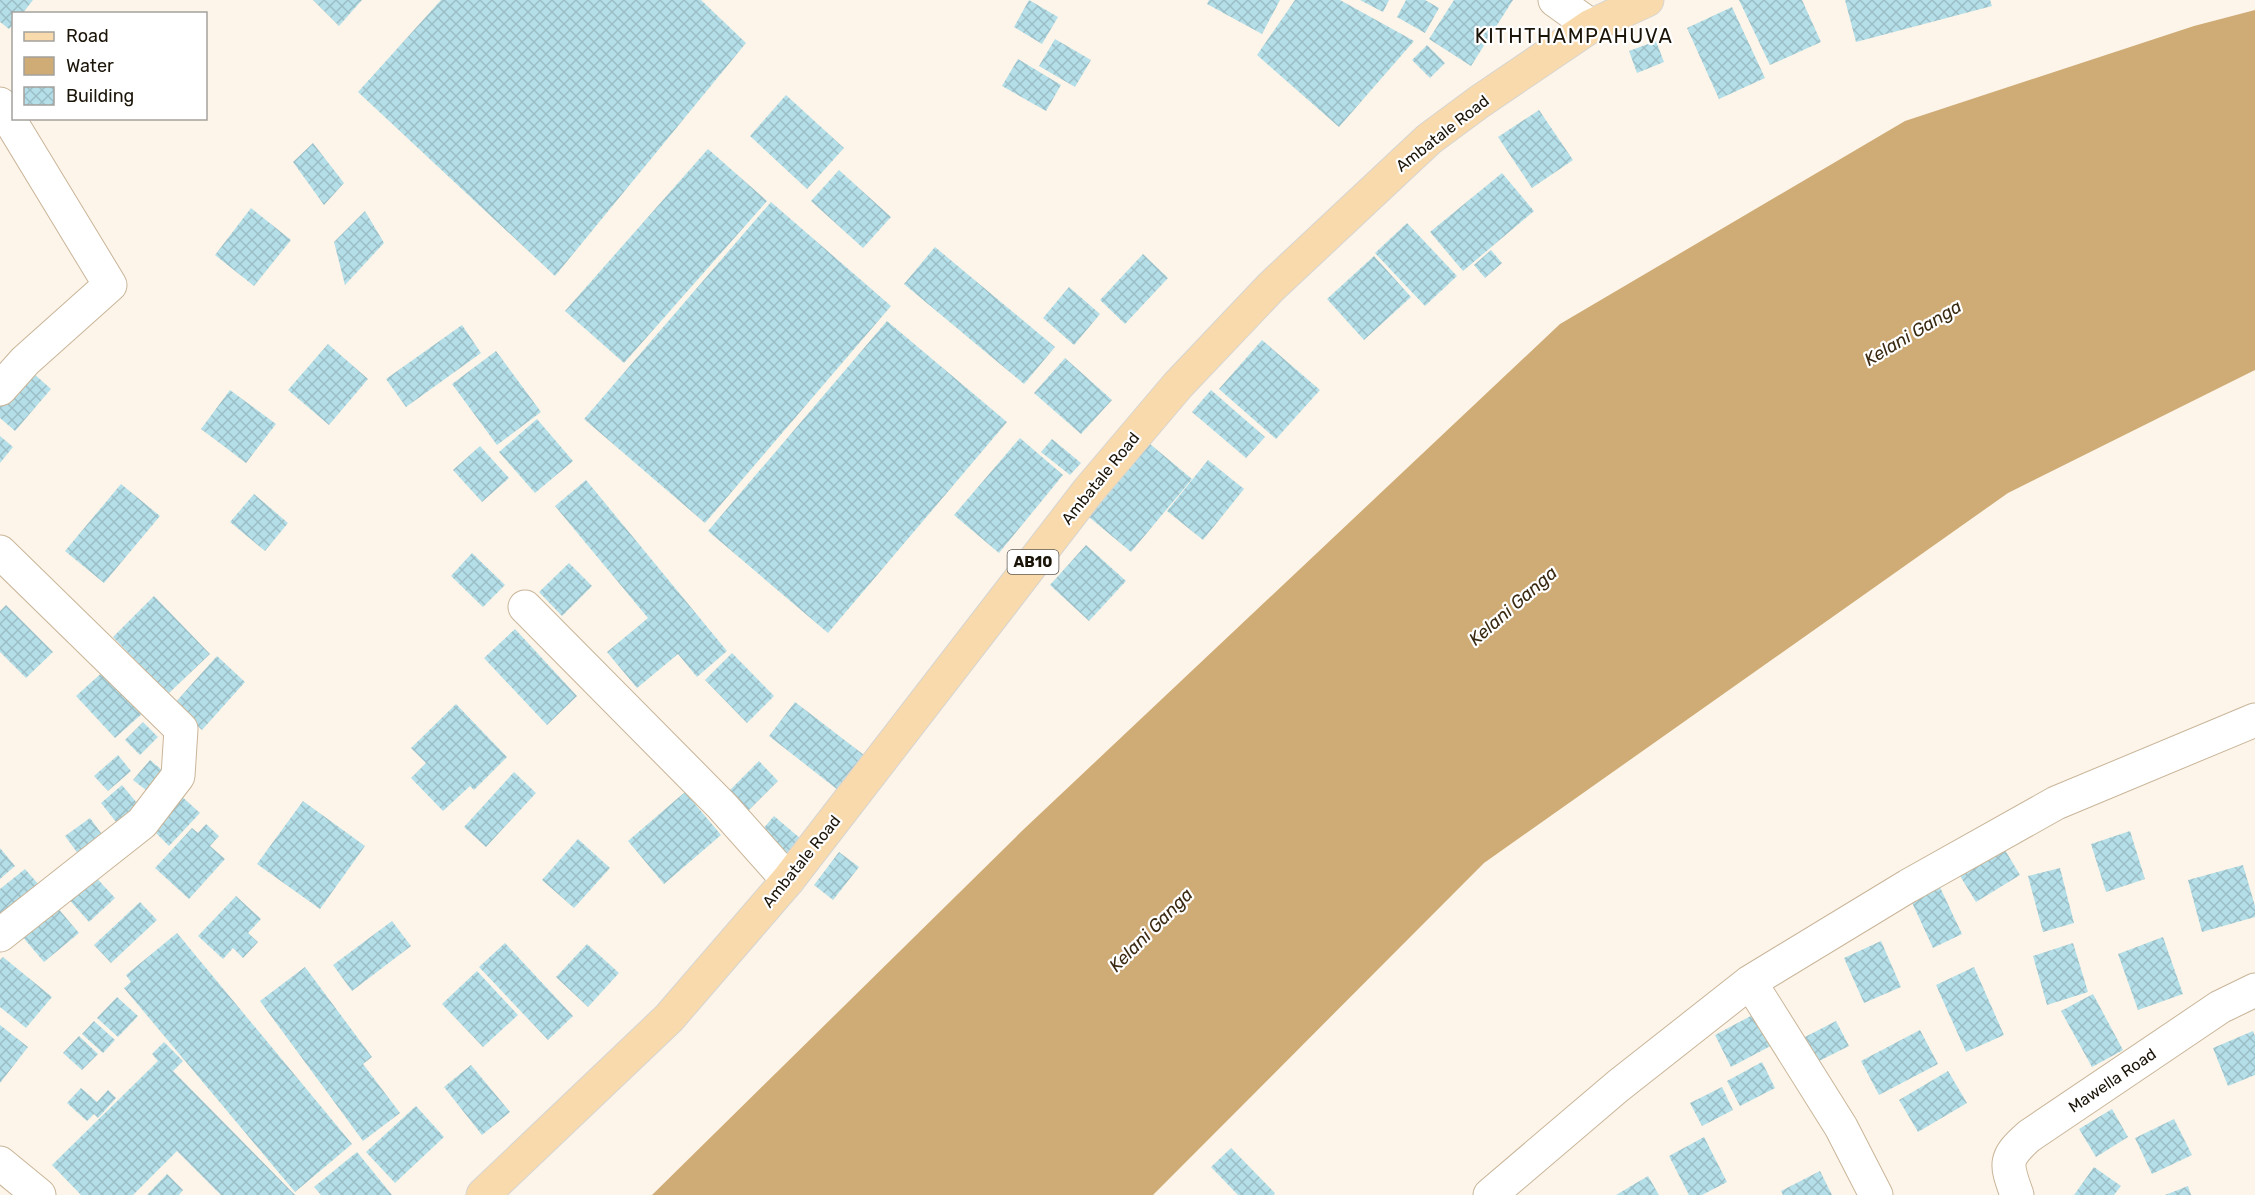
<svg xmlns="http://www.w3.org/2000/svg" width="2255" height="1195" viewBox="0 0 2255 1195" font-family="Rubik,sans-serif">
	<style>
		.water { fill: #cfab76 }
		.building { fill: url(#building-cross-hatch) }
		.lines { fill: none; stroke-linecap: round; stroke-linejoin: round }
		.minor-casing { stroke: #c9b599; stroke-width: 35 }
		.major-casing { stroke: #d6d5d3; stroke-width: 35 }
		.minor { stroke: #fff; stroke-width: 33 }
		.major { stroke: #f8daad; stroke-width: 33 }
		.labels { text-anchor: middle; stroke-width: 4.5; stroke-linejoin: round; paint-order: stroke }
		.shield { fill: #fff; stroke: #5f5a53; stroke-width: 1.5 }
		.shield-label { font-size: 15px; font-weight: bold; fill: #1b1409 }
		.street-label { font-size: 16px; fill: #1b1409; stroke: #fff }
		.water-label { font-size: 18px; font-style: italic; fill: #3a2a12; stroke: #fff }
		.quarter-label { font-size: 20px; letter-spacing: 1.5px; fill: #1b1409; stroke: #fff }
	</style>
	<defs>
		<pattern id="building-cross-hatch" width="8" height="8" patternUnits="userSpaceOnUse" patternTransform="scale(1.5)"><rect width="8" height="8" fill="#b5dfe8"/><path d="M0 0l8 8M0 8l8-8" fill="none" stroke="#9bbec6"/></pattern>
	</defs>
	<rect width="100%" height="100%" fill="#fdf5e9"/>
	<path class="water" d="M2255,10V370L2008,493L1484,863L1153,1195H652L1024,829L1560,324L1905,121L2194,26Z"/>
	<path class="building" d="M0,0H33L22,14H14V24L9,29L0,22Z
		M313,0H362L339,26Z
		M441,0H701L746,43L555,276L358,92Z
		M1029,0L1058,17L1042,44L1014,27Z
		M1209,0H1280L1262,34L1207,4Z
		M1295,0H1340L1414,41L1339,127L1257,55Z
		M1360,0H1389L1383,12Z
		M1406,0H1425L1439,8L1425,33L1397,17Z
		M1454,0H1513L1471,66L1429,39Z
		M1739,0H1802L1821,42L1770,65Z
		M1845,0H1990L1992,6L1856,42Z
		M1732,7L1765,78L1719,99L1687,28Z
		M1055,39L1091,60L1075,87L1039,66Z
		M1656,41L1664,62L1637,73L1629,51Z
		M1427,45L1445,63L1430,78L1412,60Z
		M1018,59L1061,85L1046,111L1002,86Z
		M786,95L844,148L807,189L750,136Z
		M1539,110L1573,160L1532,188L1498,137Z
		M313,143L344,183L324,205L293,162Z
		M708,149L767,201L624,363L565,311Z
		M839,170L891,217L863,248L811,201Z
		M1502,173L1534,211L1463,271L1430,232Z
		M771,202L891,306L705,523L584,419Z
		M251,208L291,240L254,286L215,255Z
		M365,211L384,243L345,285L334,242Z
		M1407,223L1457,276L1425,306L1375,253Z
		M935,247L1055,347L1024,384L904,284Z
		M1491,250L1502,263L1485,278L1474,265Z
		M1143,254L1168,278L1125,324L1100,300Z
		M1374,256L1411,297L1364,340L1327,299Z
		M1069,287L1100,314L1074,345L1043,318Z
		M887,321L1007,422L828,633L708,531Z
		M462,325L481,353L406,407L386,379Z
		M1262,340L1320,390L1276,439L1219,389Z
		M328,344L368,379L329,425L288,390Z
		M496,351L541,412L497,445L452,384Z
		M1065,358L1112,400L1081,434L1034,393Z
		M24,365L51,389L15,431L0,418V393Z
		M230,390L276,424L246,463L201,429Z
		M1211,390L1265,437L1246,458L1192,412Z
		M537,419L573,461L535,493L499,452Z
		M0,436L13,447L0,463Z
		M1020,438L1063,475L999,553L954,515Z
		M1052,439L1081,463L1070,475L1041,452Z
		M1150,444L1192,479L1131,552L1089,517Z
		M480,446L509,478L482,502L453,470Z
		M1208,460L1244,489L1203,540L1167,511Z
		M586,480L727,651L697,677L678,654L637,688L607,652L648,618L555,506Z
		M121,484L160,516L104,583L65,551Z
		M254,494L288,523L265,551L230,522Z
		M1086,545L1126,581L1089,621L1050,585Z
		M472,553L505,585L483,607L451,576Z
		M569,563L592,586L562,616L539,592Z
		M154,596L210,654L168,694L113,637Z
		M6,605L53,652L26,678L0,652V611Z
		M515,629L577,696L547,725L484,658Z
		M732,653L774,696L747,723L705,680Z
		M217,656L245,682L202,730L174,704Z
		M106,669L144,712L115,738L76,696Z
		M795,702L864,755L838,790L769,736Z
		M456,704L507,757L474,790L470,786L443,811L411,778L426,763L411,748Z
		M143,722L158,737L140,755L125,740Z
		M118,755L131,771L108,791L94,776Z
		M150,760L168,775L151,794L133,780Z
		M759,761L778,781L747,812L728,792Z
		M514,772L536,793L486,847L464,827Z
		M122,785L142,809L120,827L101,803Z
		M685,792L721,835L664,884L628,841Z
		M179,794L200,813L169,846L149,826Z
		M303,801L365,846L320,909L257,864Z
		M774,816L801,839L783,861L755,838Z
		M90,818L104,837L79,855L65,836Z
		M206,824L219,836L210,846L225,859L189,899L155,868L192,828L198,833Z
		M2130,831L2145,879L2106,892L2091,844Z
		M578,839L610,868L574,908L542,880Z
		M2002,845L2020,875L1976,902L1957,871Z
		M0,848L15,866L0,879Z
		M839,852L859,867L833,900L814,885Z
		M2243,865L2255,906V917L2202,932L2188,880Z
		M2060,868L2074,923L2043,932L2028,876Z
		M25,869L39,885L2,916L0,913V889Z
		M91,872L115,898L89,922L65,895Z
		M1938,883L1962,934L1933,948L1909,896Z
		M236,896L261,919L248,933L258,942L243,958L233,948L223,959L198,936Z
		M140,902L157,920L111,963L94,945Z
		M56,906L79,933L44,962L21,935Z
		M392,921L411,946L352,991L333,965Z
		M177,933L352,1144L295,1192L124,988L131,982L126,975Z
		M2163,937L2183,994L2138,1010L2118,954Z
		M1881,941L1901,987L1864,1003L1844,958Z
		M505,943L573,1016L548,1040L479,967Z
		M2073,943L2088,992L2047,1005L2033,956Z
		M587,944L619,973L588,1007L556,977Z
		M3,957L52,997L26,1028L0,1007V960Z
		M305,967L372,1057L363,1064L400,1113L363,1141L260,1001Z
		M1974,967L2004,1035L1966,1052L1936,985Z
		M477,971L518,1015L483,1047L442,1004Z
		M2093,994L2123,1050L2092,1067L2061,1011Z
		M117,997L138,1016L118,1037L97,1018Z
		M1762,1010L1778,1042L1731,1067L1715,1035Z
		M94,1021L115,1040L103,1053L82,1034Z
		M1836,1021L1849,1046L1817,1062L1805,1037Z
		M0,1025L28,1047L0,1083Z
		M1920,1030L1938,1064L1879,1095L1861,1061Z
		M2253,1031L2255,1036V1075L2228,1086L2213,1048Z
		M79,1036L98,1054L82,1070L63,1053Z
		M164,1042L183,1061L173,1071L295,1195H221L177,1151L133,1195H81L52,1165L158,1061L152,1054Z
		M1762,1062L1775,1088L1740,1106L1727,1081Z
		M471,1065L510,1112L482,1135L444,1087Z
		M1948,1071L1967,1103L1918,1132L1899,1100Z
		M1722,1087L1733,1110L1702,1126L1690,1103Z
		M81,1088L97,1102L108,1090L116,1098L98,1118L94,1114L87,1121L67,1103Z
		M416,1106L444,1137L395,1183L366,1152Z
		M2112,1109L2128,1137L2096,1157L2079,1129Z
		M2174,1119L2192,1155L2152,1174L2135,1138Z
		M1704,1137L1727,1182L1702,1195H1689L1669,1156Z
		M1231,1148L1275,1193L1274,1195H1238L1211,1167Z
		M357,1152L392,1195H321L314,1187Z
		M2094,1167L2121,1186L2114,1195H2074Z
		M1820,1171L1832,1195H1783L1781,1191Z
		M167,1174L183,1190L179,1195H147Z
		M1648,1176L1659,1195H1616Z
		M2188,1186L2191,1195H2165Z"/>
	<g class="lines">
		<defs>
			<path id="minor" d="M1555,0L1591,26
				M0,104L110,285L25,361L0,389
				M0,552L181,729L178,776L142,823L0,935
				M525,607L722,806L788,880
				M1750,982L1841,1127L1876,1195
				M0,1163L39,1195
				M1490,1195L1618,1086L1750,982L1908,886L2056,803L2255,720
				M2017,1195C2006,1164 2003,1159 2029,1136L2220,1007L2255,990"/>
			<path id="major" d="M483,1195L669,1018L788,880L1089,490L1178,385L1271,287L1429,139L1479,102L1591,26L1647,0"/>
		</defs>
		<use href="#minor" class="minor-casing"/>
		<use href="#major" class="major-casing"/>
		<use href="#minor" class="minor"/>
		<use href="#major" class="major"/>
	</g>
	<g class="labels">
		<rect class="shield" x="1007.5" y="550" width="51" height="24" rx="4.5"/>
		<g class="shield-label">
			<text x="1033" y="567">AB10</text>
		</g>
		<g class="street-label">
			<text transform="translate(1442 133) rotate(-38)" y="6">Ambatale Road</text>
			<text transform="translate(1100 478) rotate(-51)" y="6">Ambatale Road</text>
			<text transform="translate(801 861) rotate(-51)" y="6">Ambatale Road</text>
			<text transform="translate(2112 1080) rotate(-34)" y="6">Mawella Road</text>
		</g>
		<g class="water-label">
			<text transform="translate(1913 333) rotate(-31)" y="6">Kelani Ganga</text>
			<text transform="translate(1513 606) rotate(-41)" y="6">Kelani Ganga</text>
			<text transform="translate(1151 930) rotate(-45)" y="6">Kelani Ganga</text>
		</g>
		<g class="quarter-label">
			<text x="1574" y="43">KITHTHAMPAHUVA</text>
		</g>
	</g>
	<rect x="12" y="12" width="195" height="108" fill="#ffffff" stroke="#a4a19d" stroke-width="1.5"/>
	<rect x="24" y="32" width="30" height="9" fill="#f8daad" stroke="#a4a19d" stroke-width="1.5"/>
	<text x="66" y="42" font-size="18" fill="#1b1409">Road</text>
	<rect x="24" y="57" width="30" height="18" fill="#cfab76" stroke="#a4a19d" stroke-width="1.5"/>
	<text x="66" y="72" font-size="18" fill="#1b1409">Water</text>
	<rect x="24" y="87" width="30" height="18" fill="url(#building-cross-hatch)" stroke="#a4a19d" stroke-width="1.5"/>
	<text x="66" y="102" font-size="18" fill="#1b1409">Building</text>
</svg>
